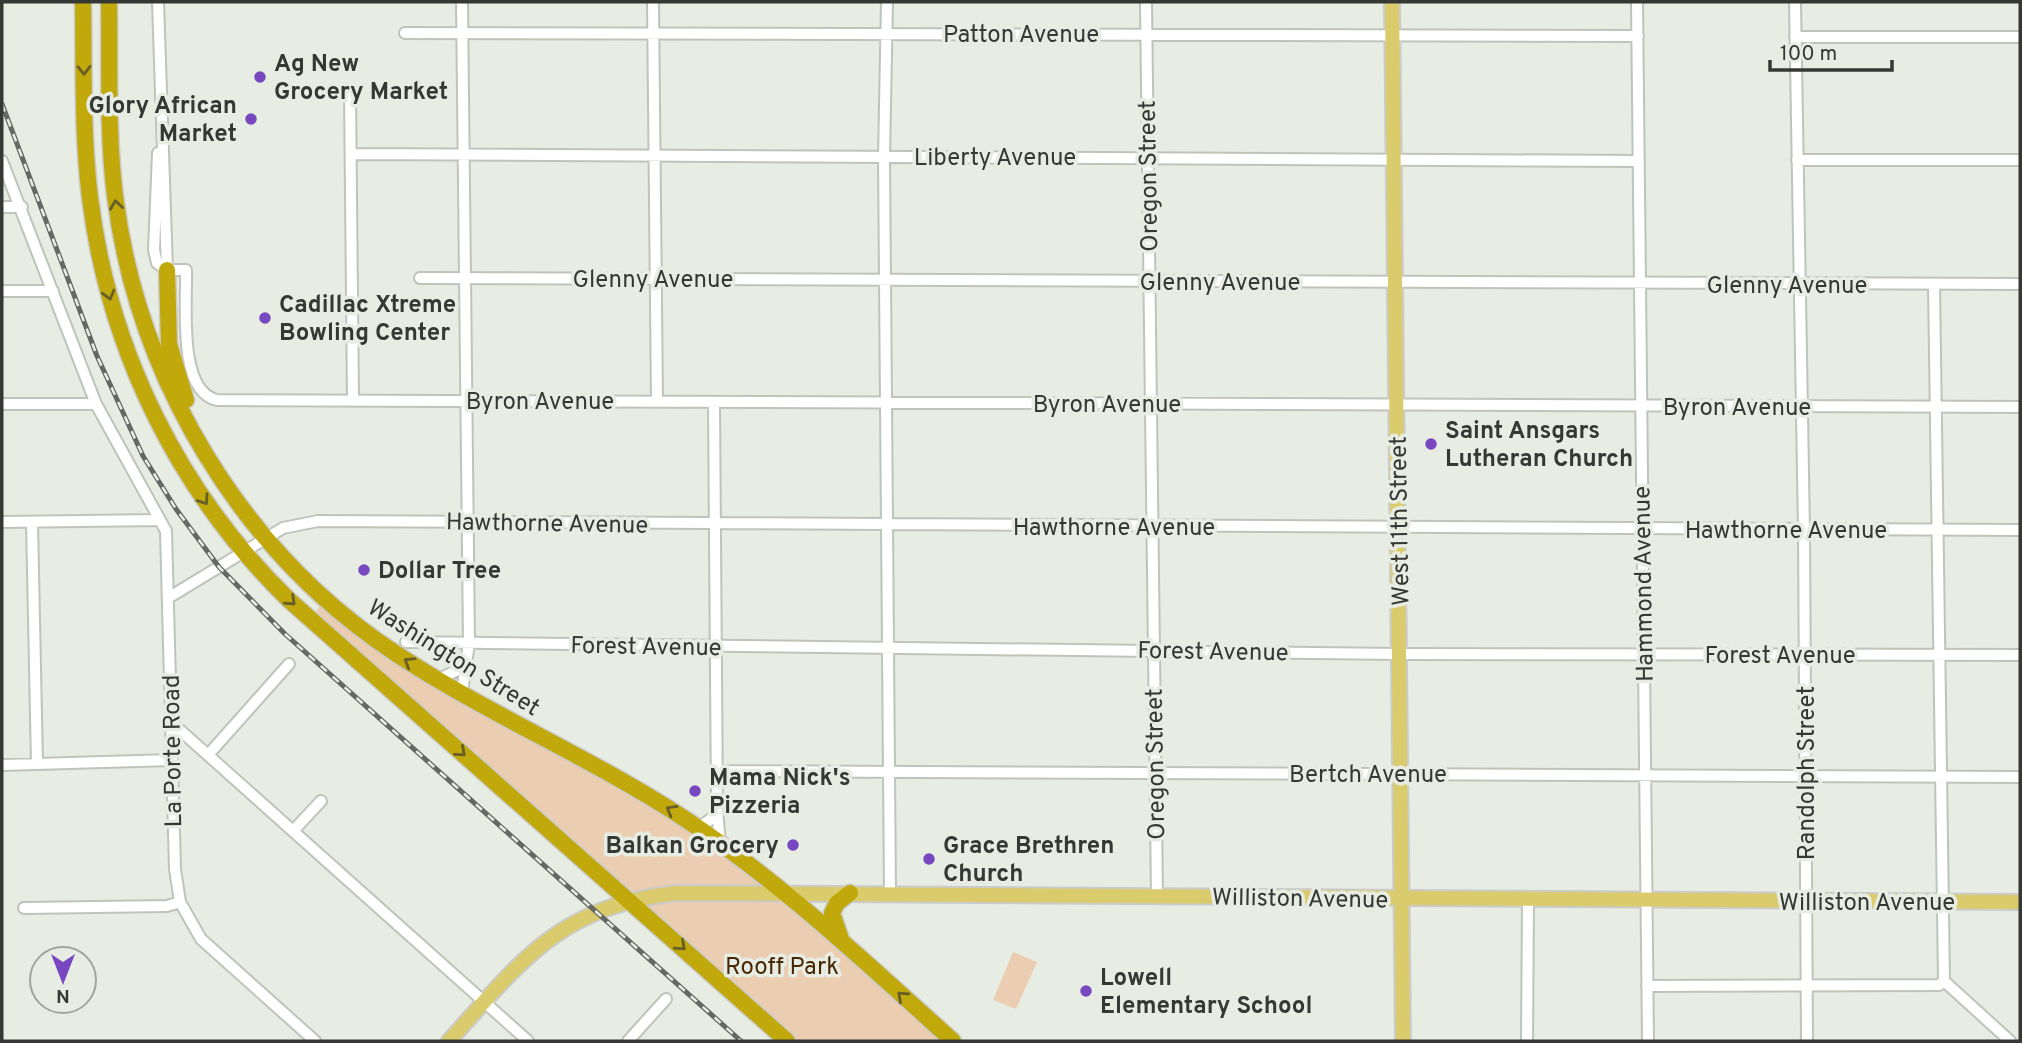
<svg xmlns="http://www.w3.org/2000/svg" width="2022" height="1043" viewBox="0 0 2022 1043" font-family="Overpass,sans-serif">
	<style>
		.green { fill: #ebcdb1 }
		.lines { fill: none; stroke-linecap: round; stroke-linejoin: round }
		.minor-casing { stroke: #bfc4bb; stroke-width: 14 }
		.major-casing { stroke: #cbcbca; stroke-width: 18 }
		.highway-casing { stroke: #cbcbca; stroke-width: 19 }
		.minor { stroke: #fff; stroke-width: 10 }
		.major { stroke: #dacb6d; stroke-width: 14 }
		.highway { stroke: #c1a80b; stroke-width: 16 }
		.rail-casing { stroke: #666963; stroke-width: 5 }
		.rail { stroke: #e8ede4; stroke-width: 2.5; stroke-dasharray: 8; stroke-linecap: butt }
		.oneway { stroke: #675f26 }
		.poi-dot { fill: #7848c0; stroke: #e8ede4; stroke-width: 2.5 }
		.labels { text-anchor: middle; stroke-width: 7; stroke-linejoin: round; paint-order: stroke }
		.street-label { font-size: 24px; fill: #363834; stroke: #e8ede4 }
		.poi-label { font-size: 24px; font-weight: bold; fill: #363834; stroke: #e8ede4; text-anchor: start }
		.park-label { font-size: 24px; fill: #472802; stroke: #e8ede4 }
	</style>
	<rect width="100%" height="100%" fill="#e8ede4"/>
	<path class="green" d="M324,599L370,635L681,816L952,1041H782L311,620Z
		M1013,952L1037,962L1016,1009L993,1000Z"/>
	<g class="lines">
		<defs>
			<path id="minor" d="M158,2L167,270
				M462,2L469,643L462,692
				M653,2L657,402
				M887,2L884,157L890,893
				M1146,2L1157,896
				M1637,2L1648,1041
				M1795,2L1804,531L1807,1041
				M405,33L1638,36
				M1795,37H2020
				M350,91L353,400
				M158,153L154,250L157,263L167,270
				M351,154L1639,161
				M1797,160H2020
				M2,161L96,404L166,531L175,869L180,902L201,939L315,1041
				M2,207H22
				M167,270H186C187,303 177,391 217,400L2020,407
				M420,278L2020,284
				M1934,284L1944,981
				M2,291H53
				M714,402L717,809L720,844
				M2,404H96
				M2,522L160,520
				M32,522L37,764
				M168,598L283,528L318,521L2020,530
				M406,642L1400,654L2020,655
				M439,679L464,667
				M172,723L528,1041
				M208,755L289,664
				M2,765L172,760
				M716,771L2020,777
				M698,829L713,817L717,809
				M293,831L321,801
				M24,908L167,906L180,902
				M1944,981L2010,1041
				M1647,986L1939,985L1944,981
				M628,1041L666,999
				M1527,1041L1528,899"/>
			<path id="major" d="M1392,2L1403,1041
				M449,1041C523,959 559,907 676,893L2020,902"/>
			<path id="highway" d="M83,2C84,67 82,134 90,198C109,351 179,493 289,600L787,1041
				M109,2C110,66 107,132 115,196C138,379 241,551 395,653C487,714 590,757 682,817C780,881 866,963 953,1041
				M167,270L169,344L186,400
				M841,939L832,913L837,903L850,893"/>
		</defs>
		<use href="#minor" class="minor-casing"/>
		<use href="#major" class="major-casing"/>
		<use href="#highway" class="highway-casing"/>
		<use href="#minor" class="minor"/>
		<use href="#major" class="major"/>
		<use href="#highway" class="highway"/>
		<defs>
			<path id="rail" d="M2,104L97,356L143,456L176,509L219,567L285,634L741,1041"/>
		</defs>
		<use href="#rail" class="rail-casing"/>
		<use href="#rail" class="rail"/>
	</g>
	<defs><path id="oneway-chevron" d="M-2-3.5L2.5 0L-2 3.5" fill="none" stroke-width="1.6" stroke-linecap="round" stroke-linejoin="round" transform="scale(1.75)"/></defs>
	<g class="oneway">
		<use href="#oneway-chevron" transform="translate(84 70) rotate(89)"/>
		<use href="#oneway-chevron" transform="translate(116 205) rotate(-98)"/>
		<use href="#oneway-chevron" transform="translate(109 295) rotate(75)"/>
		<use href="#oneway-chevron" transform="translate(204 500) rotate(55)"/>
		<use href="#oneway-chevron" transform="translate(291 601) rotate(43)"/>
		<use href="#oneway-chevron" transform="translate(409 662) rotate(-148)"/>
		<use href="#oneway-chevron" transform="translate(461 752) rotate(41)"/>
		<use href="#oneway-chevron" transform="translate(671 810) rotate(-150)"/>
		<use href="#oneway-chevron" transform="translate(681 946) rotate(42)"/>
		<use href="#oneway-chevron" transform="translate(902 996) rotate(-138)"/>
	</g>
	<g class="poi-dot">
		<circle cx="260" cy="77" r="7"/>
		<circle cx="251" cy="119" r="7"/>
		<circle cx="265" cy="318" r="7"/>
		<circle cx="1431" cy="444" r="7"/>
		<circle cx="364" cy="570" r="7"/>
		<circle cx="695" cy="791" r="7"/>
		<circle cx="793" cy="845" r="7"/>
		<circle cx="929" cy="859" r="7"/>
		<circle cx="1086" cy="991" r="7"/>
	</g>
	<g class="labels">
		<g class="street-label">
			<text x="1021" y="42">Patton Avenue</text>
			<text x="995" y="165">Liberty Avenue</text>
			<text transform="translate(1148 176) rotate(-91)" y="8">Oregon Street</text>
			<text x="653" y="287">Glenny Avenue</text>
			<text x="1220" y="290">Glenny Avenue</text>
			<text x="1787" y="293">Glenny Avenue</text>
			<text x="540" y="409">Byron Avenue</text>
			<text x="1107" y="412">Byron Avenue</text>
			<text x="1737" y="415">Byron Avenue</text>
			<text transform="translate(1399 521) rotate(-91)" y="8">West 11th Street</text>
			<text transform="translate(547 523) rotate(1)" y="8">Hawthorne Avenue</text>
			<text x="1114" y="535">Hawthorne Avenue</text>
			<text x="1786" y="538">Hawthorne Avenue</text>
			<text transform="translate(1643 584) rotate(-91)" y="8">Hammond Avenue</text>
			<text transform="translate(646 646) rotate(1)" y="8">Forest Avenue</text>
			<text transform="translate(1213 651) rotate(1)" y="8">Forest Avenue</text>
			<text x="1780" y="663">Forest Avenue</text>
			<text transform="translate(454 657) rotate(32)" y="8">Washington Street</text>
			<text transform="translate(172 751) rotate(-91)" y="8">La Porte Road</text>
			<text transform="translate(1155 764) rotate(-91)" y="8">Oregon Street</text>
			<text transform="translate(1806 773) rotate(-90)" y="8">Randolph Street</text>
			<text x="1368" y="782">Bertch Avenue</text>
			<text transform="translate(1300 898) rotate(1)" y="8">Williston Avenue</text>
			<text x="1867" y="910">Williston Avenue</text>
		</g>
		<g class="poi-label">
			<text x="274" y="71">Ag New<tspan x="274" dy="28">Grocery Market</tspan></text>
			<text x="237" y="113" text-anchor="end">Glory African<tspan x="237" dy="28">Market</tspan></text>
			<text x="279" y="312">Cadillac Xtreme<tspan x="279" dy="28">Bowling Center</tspan></text>
			<text x="1445" y="438">Saint Ansgars<tspan x="1445" dy="28">Lutheran Church</tspan></text>
			<text x="378" y="578">Dollar Tree</text>
			<text x="709" y="785">Mama Nick's<tspan x="709" dy="28">Pizzeria</tspan></text>
			<text x="779" y="853" text-anchor="end">Balkan Grocery</text>
			<text x="943" y="853">Grace Brethren<tspan x="943" dy="28">Church</tspan></text>
			<text x="1100" y="985">Lowell<tspan x="1100" dy="28">Elementary School</tspan></text>
		</g>
		<g class="park-label">
			<text x="782" y="974">Rooff Park</text>
		</g>
	</g>
	<rect width="2022" height="1043" fill="none" stroke="#363834" stroke-width="7"/>
	<g transform="translate(63 980) rotate(180)"><circle r="33" fill="#e8ede4" stroke="#a1a59e" stroke-width="2"/>
	<path d="M0-5L12 26L0 18L-12 26Z" fill="#7848c0"/>
	<text y="-10" font-size="19" font-weight="bold" text-anchor="middle" fill="#363834">N</text>
	</g>
	<path d="M1770 60v10h122v-10" fill="none" stroke="#363834" stroke-width="3.5"/>
	<text x="1780" y="60" font-size="21" fill="#363834" stroke="#e8ede4" stroke-width="5" paint-order="stroke">100 m</text>
</svg>
